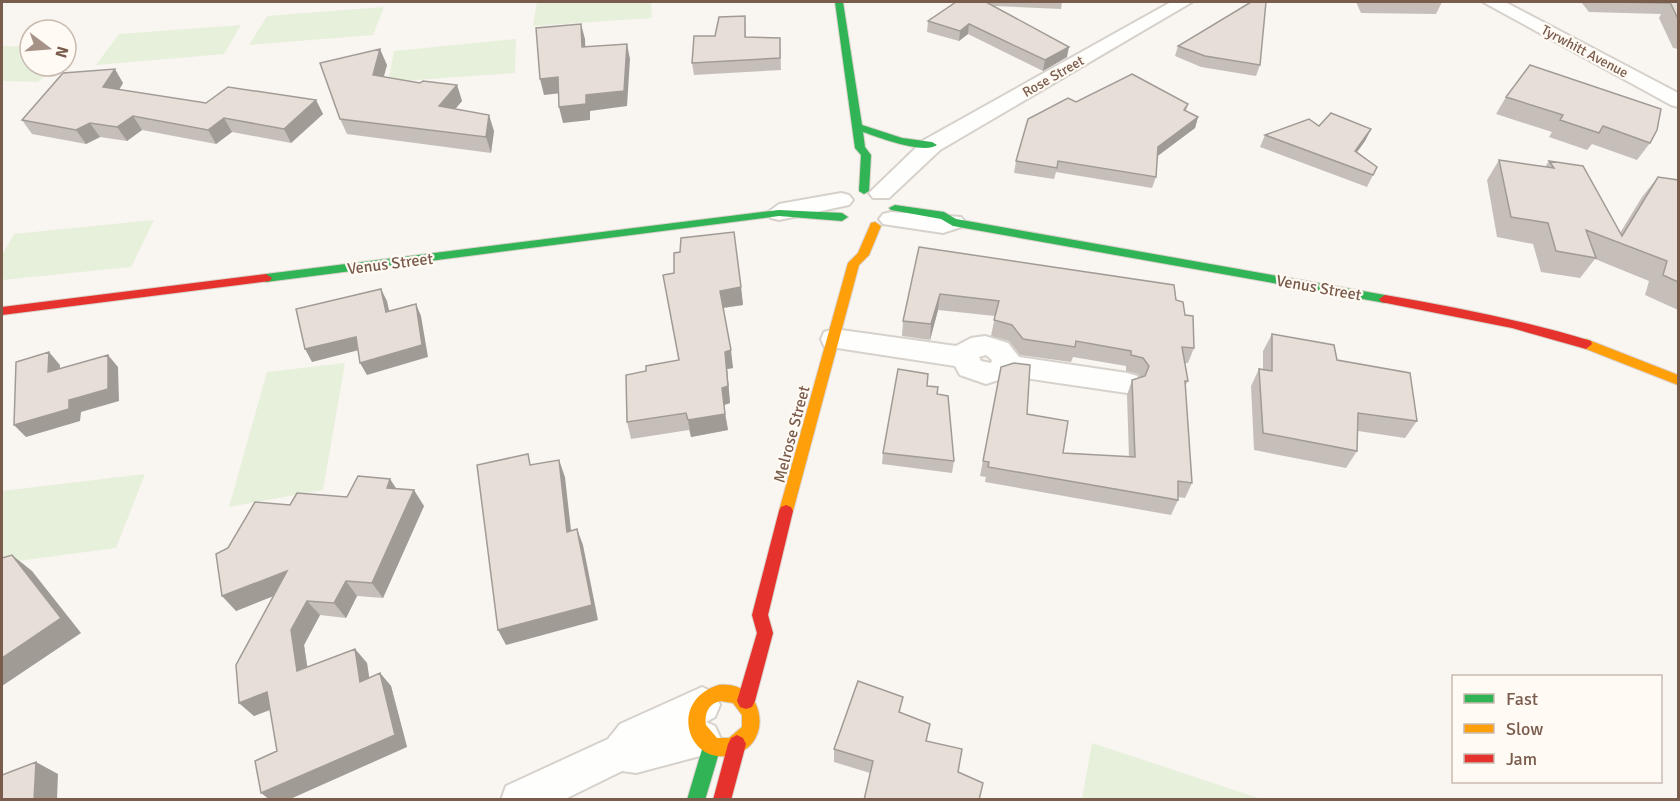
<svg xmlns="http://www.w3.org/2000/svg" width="1680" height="801" viewBox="0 0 1680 801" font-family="Signika,sans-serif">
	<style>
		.green { fill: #e7f0db }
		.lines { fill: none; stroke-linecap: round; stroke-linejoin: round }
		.street-casing { stroke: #d7d1cb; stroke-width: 4 }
		.fast-casing { stroke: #d9d2cb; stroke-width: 2 }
		.slow-casing { stroke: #d9d2cb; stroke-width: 2 }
		.jam-casing { stroke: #d9d2cb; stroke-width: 2 }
		.street { fill: #fefefd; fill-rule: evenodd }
		.fast { fill: #30b455; fill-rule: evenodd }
		.slow { fill: #ff9f0a; fill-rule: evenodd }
		.jam { fill: #e5322d; fill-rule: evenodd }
		.wall { fill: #c6bfb9 }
		.shaded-wall { fill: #a19b96 }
		.building { fill: #e6ded7; stroke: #a19b96; stroke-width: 1.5 }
		.labels { text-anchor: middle; stroke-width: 4.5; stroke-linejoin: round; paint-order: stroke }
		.far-street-label { font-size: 14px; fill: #7a5c4d; stroke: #fffaf3 }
		.street-label { font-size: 16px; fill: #7a5c4d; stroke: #fffaf3 }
	</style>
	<rect width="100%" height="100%" fill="#f9f5f0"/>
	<path class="green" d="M537,2H651L652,18L533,26Z
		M384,7L373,35L249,45L267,16Z
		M241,25L224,54L96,65L119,34Z
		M516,39L515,73L388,82L394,51Z
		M2,46L30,47V66H56L38,82L2,81Z
		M154,220L131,267L2,280V255L14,234Z
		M345,363L323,490L229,507L267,372Z
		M145,474L116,548L2,563V491Z
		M1092,743L1261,799H1082Z"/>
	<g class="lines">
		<defs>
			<path id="street" d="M1171,2H1192L940,150L889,198H873L869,193L924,140Z
				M1483,2H1505L1678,93V107L1671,105Z
				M841,193L849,195L853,200L849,205L779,220L771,218L767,213L779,204Z
				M891,212L961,217L965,222L961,227L943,233L883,224L879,219L883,214Z
				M834,329L956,346L971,338L985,336L1008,343L1019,357L1127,373L1137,376L1141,383L1137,390L1127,393L1011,376L986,384L960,375L955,366L824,346L821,339L824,332ZM986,355L992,360L991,363L981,361L979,357Z
				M702,687L715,693L720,705L715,717L706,722L715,726L721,739L715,752L636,773L622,771L563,800H501L506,786L608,739L620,724Z"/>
			<path id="fast" d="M835,2H843L862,125L902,138L932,142L937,145C924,155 878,137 863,132L865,147L871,155L869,191L864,194L859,191L861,155L855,148Z
				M895,205L944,212L956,219L1385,295L1391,299L1385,303L953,226L941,219L891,210L889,208Z
				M779,210L842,213L848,217L842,221L779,216L266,282L260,278L266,274Z
				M712,737L718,740L721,746L705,800H687L703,746L706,740Z"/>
			<path id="slow" d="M875,222L881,226L869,255L859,265L793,511L791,515L786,517L781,515L779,511L848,263L858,253L871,223Z
				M1586,339L1678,375V385L1581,347L1580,344L1581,341Z
				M719,685C768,680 775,751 727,756C685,761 670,699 719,685ZM721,701L733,703L742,715V727L729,738H717L706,725C704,713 709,703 721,701Z"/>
			<path id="jam" d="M266,274L272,278L270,281L2,315V307Z
				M1385,295C1454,307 1523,320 1591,341L1592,344L1586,349L1512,328L1381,302L1379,299Z
				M786,505L791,507L793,511L768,615L773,633L755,701L752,707L746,709L740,707L737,701L757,633L752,615L779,511L781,507Z
				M737,735L743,738L746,744L731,800H713L728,744L731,738Z"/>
		</defs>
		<use href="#street" class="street-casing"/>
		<use href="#fast" class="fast-casing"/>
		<use href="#slow" class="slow-casing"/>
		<use href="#jam" class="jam-casing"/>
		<use href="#street" class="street"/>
		<use href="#fast" class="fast"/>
		<use href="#slow" class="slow"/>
		<use href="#jam" class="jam"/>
	</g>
	<path class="wall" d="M956,2H1062L1061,9L994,6L1067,57L1043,71L968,34L959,41L927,32L928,21Z
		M1356,2H1442L1436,14L1361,13Z
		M1581,2H1678V49L1673,48L1659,18L1661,14L1589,12Z
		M745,16L746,37L780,38L781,70L694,75L692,63L715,36Z
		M1178,46L1260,65L1256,76L1201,67L1175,56Z
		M387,65L383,77L420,83L457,85L462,101L455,109L494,131L491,153L347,134L340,119Z
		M1530,65L1650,143L1637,160L1592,144L1587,150L1549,137L1552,132L1496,114L1506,97Z
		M123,83L119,90L206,103L316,100L323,114L291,143L232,132L216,144L142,130L127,141L100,137L86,144L32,134L22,120Z
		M1076,102L1188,104L1186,111L1198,117L1195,128L1157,156L1156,177L1152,188L1056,172L1054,179L1014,173L1016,161Z
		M1319,126L1371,129L1365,141L1357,152L1377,167L1367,187L1260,147L1265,135Z
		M1499,160L1545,167L1549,161L1620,233L1642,197L1658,177L1678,180V310L1645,295L1649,281L1595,259L1580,278L1541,272L1533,244L1497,237L1487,180Z
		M919,247L1176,300L1185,315L1194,348L1188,363H1185L1188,381L1185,386L1192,483L1185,498L1178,497V500L1171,515L985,482L986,477L980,476L1001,367L1027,414L1063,453L1129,457L1127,395L1132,380L1140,377L1138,374L1126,371V366L1073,357L1071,362L1020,355L1009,341L991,336L995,316L938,310L930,340L902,336L903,321Z
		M663,275L741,287L743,305L723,308L733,368L727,369L730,403L724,405L728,430L691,437L689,430L631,439L627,422L646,371L679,360Z
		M1272,334L1337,360L1417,421L1405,438L1358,431L1357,451L1346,468L1254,450L1251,386L1259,369H1263V351Z
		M927,386L954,461L952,473L882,464L883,453Z
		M390,479L396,488L424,506L383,598L357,596L346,618L320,615L304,645L307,667L355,649L367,663L369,678L380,673L391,686L407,747L277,751L270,710L254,716L239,703L273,596L236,611L228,548L290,505L347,497Z
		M903,697L870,773L834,762V749Z"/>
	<path class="shaded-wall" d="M581,24L585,39L586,63L582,47Z
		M969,24L968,34L959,41L960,31Z
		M627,44L630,59L627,106L590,111V120L563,123L559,107L586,95Z
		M1069,47L1067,57L1043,71L1045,60Z
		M380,49L387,65L380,91L373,75Z
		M115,69L123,83L112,101L103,87Z
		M558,77L562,93L544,95L540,79Z
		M457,85L462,101L444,122L439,106Z
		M316,100L323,114L291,143L284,129Z
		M489,115L494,131L491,153L486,137Z
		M133,116L142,130L127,141L117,127Z
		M1198,117L1195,128L1155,158L1158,147Z
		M224,118L232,132L216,144L208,130Z
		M90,123L100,137L86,144L76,130Z
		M1371,129L1365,141L1349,163L1355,151Z
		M741,287L743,305L722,308L720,291Z
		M381,289L387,301L392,324L386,312Z
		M940,294L938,310L930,340L931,324Z
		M416,304L421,316L428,357L367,375L360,363Z
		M356,337L363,349L312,362L305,349Z
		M731,350L733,368L727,369L730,403L724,405L722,388L725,352Z
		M49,352L60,365L59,384L48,372Z
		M108,355L118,367L119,401L81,412L80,421L26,437L14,425Z
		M725,414L728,430L691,437L688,420Z
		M559,460L565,477L573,548L567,532Z
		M390,479L400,495L387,488Z
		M414,490L424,506L383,598L372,583Z
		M577,529L583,545L598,620L506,645L498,630Z
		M12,555L32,571L81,633L2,686V658Z
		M287,571L299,586L236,611L222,596Z
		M346,581L357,596L346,618L334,603Z
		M307,601L320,615L304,645L310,684L297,671L291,630Z
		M355,649L367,663L372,695L360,682Z
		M380,673L391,686L407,747L288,800H270L261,793Z
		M267,692L282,705L254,716L239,703Z
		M36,762L58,774L57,800H34Z"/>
	<path class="building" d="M956,2H986L1069,47L1045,60L969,24L960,31L928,21Z
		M1251,2H1266L1260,65L1205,56L1178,46Z
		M1611,2H1668L1670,3Z
		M1670,2H1678V19Z
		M745,16V37L780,38V58L692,63L694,36H715L719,17Z
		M581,24L582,47L627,44L624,91L586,95V104L559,107L558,77L540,79L536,28Z
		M380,49L373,75L420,83L423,81L457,85L439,106L489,115L486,137L340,119L320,63Z
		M1530,65L1661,109L1657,130L1650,143L1603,126L1599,133L1560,120L1563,115L1506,97Z
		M115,69L103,87L206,103L228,87L316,100L284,129L224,118L208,130L133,116L117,127L90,123L76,130L22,120L63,73Z
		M1132,74L1188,104L1184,110L1198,117L1158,147L1156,177L1058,161L1057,168L1016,161L1028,119L1068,98L1076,102Z
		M1331,113L1371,129L1355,151L1377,167L1373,175L1265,135L1309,119L1319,126Z
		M1499,160L1554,168L1549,161L1583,166L1622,236L1658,177L1678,180V282L1663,275L1667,261L1586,230L1596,258L1556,251L1548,223L1511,217Z
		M734,232L741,287L720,291L731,350L725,352L728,386L722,388L725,414L688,420L686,413L627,422L626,375L646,371V366L679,360L663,275L674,273V253L680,252L681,238Z
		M919,247L1174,285L1176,300L1183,302L1185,315L1193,316L1194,348L1182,347L1188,381H1185L1192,483L1178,481V500L988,467L989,462L983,461L1001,367L1014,363L1030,365L1027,414L1068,421L1063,453L1135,457L1132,380L1145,376L1149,366L1143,358L1131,355V351L1076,341L1075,347L1023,339L1012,325L994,320L999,301L940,294L931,324L903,321Z
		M381,289L386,312L416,304L422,345L360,363L356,337L305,349L296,309Z
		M1272,334L1334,345L1337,360L1410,373L1417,421L1358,413L1357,451L1263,433L1259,369L1272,371Z
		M49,352L48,372L108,355V389L69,400V409L14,425L16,362Z
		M898,369L928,374L927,386L938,387L937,394L948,396L954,461L883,453Z
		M528,454L530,465L559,460L567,532L577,529L592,605L498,630L477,465Z
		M358,476L390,479L387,488L414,490L372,583L346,581L334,603L307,601L291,630L297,671L355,649L360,682L380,673L395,735L261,793L255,761L277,751L267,692L239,703L236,665L287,571L222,596L216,554L228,548L255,502L290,505L297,493L347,497Z
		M12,555L61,618L2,658V558Z
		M858,681L903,697L899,712L930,724L926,741L962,749L958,772L983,783L979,800H864L873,761L834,749Z
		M36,762L34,800H2V775Z"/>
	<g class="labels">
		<g class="far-street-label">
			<text transform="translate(1585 51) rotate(28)" y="5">Tyrwhitt Avenue</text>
			<text transform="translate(1053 76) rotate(-30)" y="5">Rose Street</text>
		</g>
		<g class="street-label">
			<text transform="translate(390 263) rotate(-7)" y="6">Venus Street</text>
			<text transform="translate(1319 287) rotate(10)" y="6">Venus Street</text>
			<text transform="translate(791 434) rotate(-75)" y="6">Melrose Street</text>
		</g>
	</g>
	<rect width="1680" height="801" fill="none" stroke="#7a5c4d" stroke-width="6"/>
	<rect x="1452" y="675" width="210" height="108" fill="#fffaf3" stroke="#cabbb1" stroke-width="1.5"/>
	<rect x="1464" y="694" width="30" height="9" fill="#30b455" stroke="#cabbb1" stroke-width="1.5"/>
	<text x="1506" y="705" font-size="18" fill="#7a5c4d">Fast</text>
	<rect x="1464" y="724" width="30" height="9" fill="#ff9f0a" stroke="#cabbb1" stroke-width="1.5"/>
	<text x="1506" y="735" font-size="18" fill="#7a5c4d">Slow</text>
	<rect x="1464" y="754" width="30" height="9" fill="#e5322d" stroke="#cabbb1" stroke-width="1.5"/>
	<text x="1506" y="765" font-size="18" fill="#7a5c4d">Jam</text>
	<g transform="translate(48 48) rotate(106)"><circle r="28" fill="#fffaf3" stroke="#cabbb1" stroke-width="1.5"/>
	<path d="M0-4.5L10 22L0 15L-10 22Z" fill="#a69286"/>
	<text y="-9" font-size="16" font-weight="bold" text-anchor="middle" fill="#7a5c4d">N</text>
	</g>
</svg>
